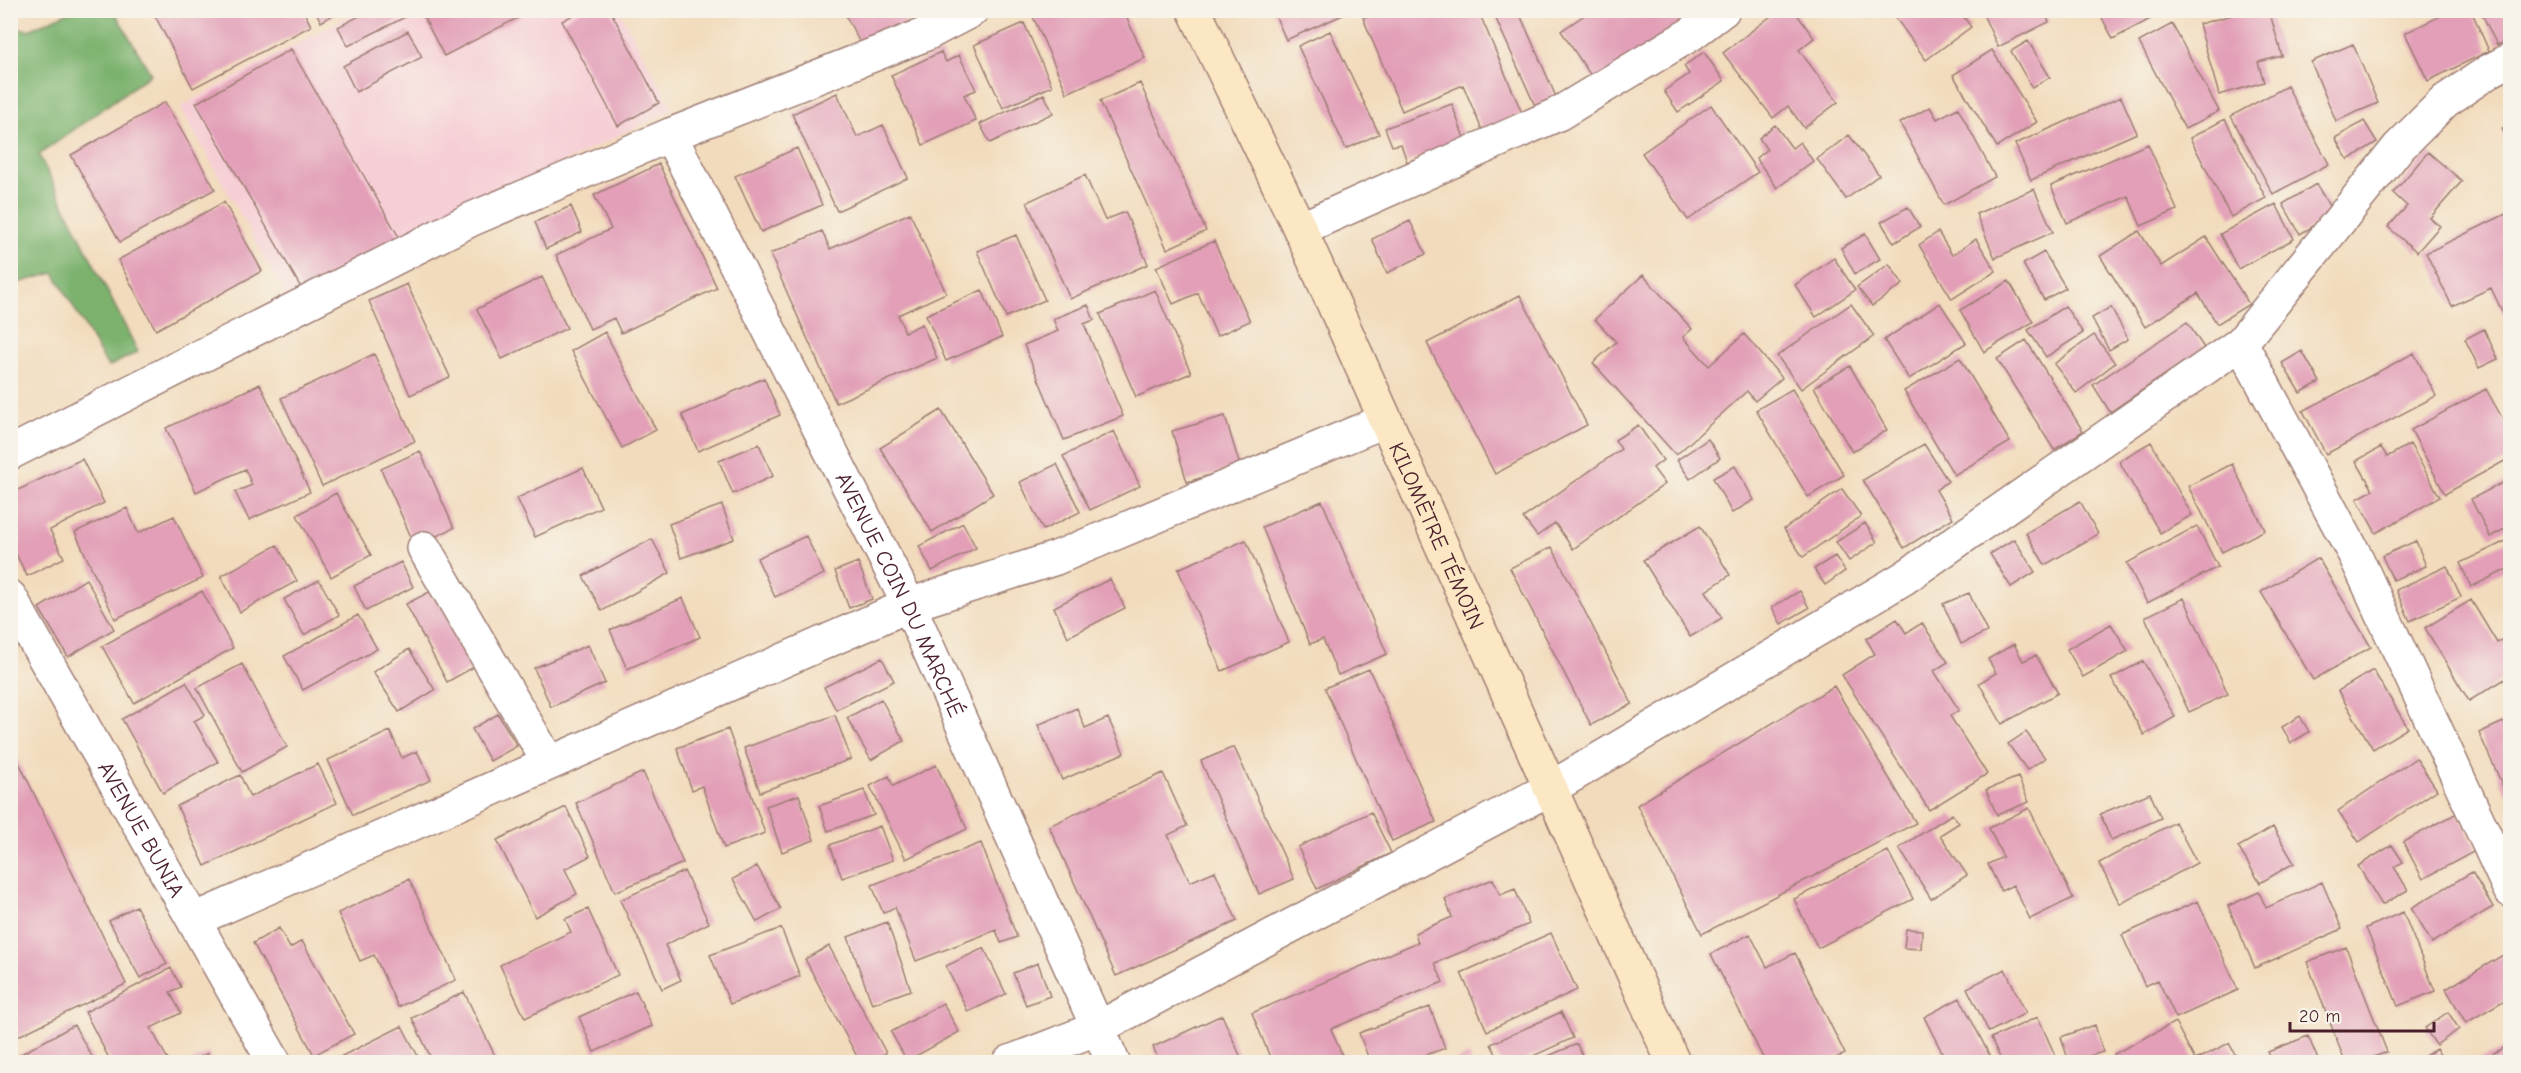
<svg xmlns="http://www.w3.org/2000/svg" width="2521" height="1073" viewBox="0 0 2521 1073" font-family="'Comic Neue',sans-serif">
	<style>
		.built { fill: #f6cfd6 }
		.forest { fill: #7bb26e; stroke: #62684c; stroke-width: 1.5 }
		.building { fill: #e29fb7 }
		.lines { fill: none; stroke-linecap: round; stroke-linejoin: round }
		.minor-casing { stroke: #9e7d74; stroke-width: 36 }
		.secondary-casing { stroke: #9e7d74; stroke-width: 36 }
		.minor { stroke: #fff; stroke-width: 33 }
		.secondary { stroke: #fbe7c3; stroke-width: 33 }
		.labels { text-anchor: middle; stroke-width: 6; stroke-linejoin: round; paint-order: stroke }
		.street-label { font-size: 22px; fill: #4a1f2b; stroke: #f7f3e8 }
	</style>
	<rect width="100%" height="100%" fill="#f7f3e8"/>
	<filter id="ink" filterUnits="userSpaceOnUse"><feTurbulence type="fractalNoise" baseFrequency=".0167" numOctaves="2"/><feDisplacementMap in="SourceGraphic" scale="12" xChannelSelector="R" yChannelSelector="G"/><feConvolveMatrix kernelMatrix="1 2 1 2 8 2 1 2 1" color-interpolation-filters="sRGB"/></filter>
	<filter id="wash" filterUnits="userSpaceOnUse"><feTurbulence type="fractalNoise" baseFrequency=".008" numOctaves="4" result="noise"/><feDisplacementMap in="SourceGraphic" scale="24" xChannelSelector="R" yChannelSelector="G"/><feGaussianBlur stdDeviation="1.35" result="paint"/><feColorMatrix in="noise" values="0 0 0 0 0 0 0 0 0 0 0 0 0 0 0 0 0 1.4 0 .05"/><feComposite in="paint" operator="in"/></filter>
	<g filter="url(#wash)">
		<rect width="100%" height="100%" fill="#f2dbbc"/>
		<path class="built" d="M619,10L673,109L287,298L180,107L358,11Z"/>
		<path class="forest" d="M71,11H114L151,74L39,155L138,352L108,367L54,273L11,285V27L29,30Z"/>
		<g id="blocks">
			<path class="building" d="M152,10H303L311,26L193,88Z
				M315,10H342L321,22Z
				M371,10H419L348,46L338,27Z
				M420,10H533L444,56Z
				M582,10H610L659,103L618,126L562,21Z
				M843,10H925L927,13L862,47Z
				M1030,10H1123L1145,58L1067,93Z
				M1273,10H1354L1286,40Z
				M1380,10H1453L1455,17L1470,10H1478L1522,113L1482,130L1463,85L1402,111L1363,18Z
				M1492,10H1518L1557,99L1536,108Z
				M1592,10H1704L1595,82L1561,31Z
				M1779,10H1794L1814,38L1799,50L1838,102L1804,128L1788,106L1773,118L1723,53Z
				M1890,10H1959L1971,27L1926,60Z
				M1981,10H2044L2049,22L1998,47Z
				M2098,10H2167L2113,39Z
				M2250,10H2269L2282,56L2258,62L2264,82L2219,95L2199,24Z
				M2453,10H2471L2489,51L2428,81L2405,33Z
				M2480,10H2510V39L2497,45Z
				M1024,23L1052,86L1003,108L974,45Z
				M2172,24L2219,111L2185,129L2139,42Z
				M408,31L422,57L356,92L343,66Z
				M1330,31L1379,134L1346,149L1298,46Z
				M2028,41L2050,77L2032,88L2011,51Z
				M2353,44L2378,103L2336,121L2311,62Z
				M291,49L400,239L304,293L196,103Z
				M1992,50L2037,122L1997,147L1953,75Z
				M941,52L946,62L959,55L976,90L964,95L976,121L923,145L891,75Z
				M1704,52L1724,81L1678,112L1664,91L1689,74L1684,66Z
				M1140,83L1206,231L1167,249L1100,101Z
				M2287,86L2329,164L2273,194L2231,116Z
				M837,93L857,137L883,125L908,178L837,211L792,114Z
				M1044,94L1053,113L990,143L980,124Z
				M2121,97L2137,133L2031,180L2015,144Z
				M165,102L215,189L120,242L71,155Z
				M1452,104L1465,141L1407,162L1401,144L1392,146L1385,128Z
				M1711,105L1758,172L1688,220L1642,153Z
				M1930,107L1937,119L1958,108L1995,177L1944,205L1900,123Z
				M2225,119L2266,198L2231,217L2190,138Z
				M2364,121L2377,142L2348,160L2335,138Z
				M2510,124V144L2502,129Z
				M1775,125L1792,148L1800,142L1813,161L1777,188L1756,158L1767,150L1759,138Z
				M1849,135L1879,175L1846,199L1817,159Z
				M2148,144L2177,210L2141,226L2128,196L2067,223L2051,186Z
				M797,148L822,205L761,232L735,176Z
				M2428,152L2462,181L2430,218L2440,226L2417,252L2388,227L2407,206L2393,193Z
				M659,164L717,288L621,333L614,318L590,329L556,255L611,229L594,195Z
				M1085,175L1105,220L1125,212L1148,264L1070,299L1027,202Z
				M2316,184L2334,214L2300,234L2283,204Z
				M2034,189L2053,232L1995,258L1976,214Z
				M224,202L262,271L156,330L118,260Z
				M2276,204L2294,239L2238,269L2220,234Z
				M571,206L582,232L546,249L535,222Z
				M1908,207L1920,227L1894,243L1881,222Z
				M2510,212V328L2491,288L2452,306L2426,253Z
				M910,213L946,293L898,315L905,332L922,324L937,358L836,403L770,254L822,231L830,249Z
				M1410,221L1426,254L1387,273L1372,239Z
				M2139,231L2161,266L2206,237L2249,304L2217,324L2198,293L2145,327L2100,256Z
				M1938,232L1952,255L1976,239L1996,271L1952,299L1919,245Z
				M1865,234L1880,259L1855,274L1841,248Z
				M1016,235L1045,300L1006,317L977,251Z
				M1214,241L1250,321L1217,336L1198,293L1173,304L1156,267Z
				M2044,252L2066,288L2044,300L2023,264Z
				M1834,258L1855,290L1816,317L1795,285Z
				M1889,264L1903,284L1872,306L1857,287Z
				M1643,275L1692,329L1683,337L1709,366L1744,334L1782,378L1755,401L1747,391L1676,455L1593,363L1616,342L1595,319Z
				M542,277L567,328L502,359L477,309Z
				M2009,281L2033,322L1984,352L1960,310Z
				M407,284L450,377L410,395L369,301Z
				M982,290L1002,337L946,361L926,315Z
				M1155,290L1191,373L1136,397L1100,314Z
				M1520,295L1587,425L1495,474L1427,343Z
				M1940,303L1966,343L1909,379L1884,340Z
				M1851,304L1874,336L1801,389L1777,356Z
				M1088,305L1094,320L1084,324L1123,416L1064,440L1024,345L1058,331L1053,319Z
				M2065,306L2083,333L2046,357L2028,330Z
				M2111,307L2128,339L2109,350L2092,318Z
				M2187,322L2204,348L2110,412L2093,385Z
				M2484,329L2498,359L2479,368L2465,339Z
				M605,332L656,430L622,448L571,351Z
				M2094,335L2115,363L2076,393L2054,364Z
				M2026,340L2083,431L2054,450L1997,359Z
				M2302,351L2320,382L2300,393L2282,363Z
				M2414,353L2436,396L2326,454L2303,411Z
				M374,354L415,441L322,486L281,398Z
				M1960,358L2010,442L1954,475L1904,391Z
				M1850,366L1887,430L1852,452L1814,387Z
				M764,378L780,415L698,451L682,415Z
				M260,384L310,492L249,520L235,492L252,485L245,469L196,492L166,428Z
				M1792,389L1844,475L1808,497L1756,410Z
				M2486,389L2510,432V458L2445,494L2411,430Z
				M941,410L993,494L932,532L880,448Z
				M1225,416L1240,466L1187,482L1172,431Z
				M1638,425L1663,460L1653,468L1665,484L1573,549L1555,523L1537,536L1523,518L1621,449L1615,440Z
				M1114,431L1140,486L1090,510L1063,456Z
				M1708,439L1720,458L1690,479L1677,460Z
				M2151,442L2192,515L2160,533L2119,461Z
				M759,444L773,476L733,494L719,461Z
				M1924,444L1948,481L1936,490L1953,518L1904,548L1863,480Z
				M2410,444L2440,497L2376,533L2357,499L2373,490L2356,461L2381,447L2387,457Z
				M420,451L454,528L415,546L381,469Z
				M82,459L104,503L50,530L64,558L27,576L10,542V494Z
				M1057,464L1080,512L1043,530L1020,482Z
				M2232,464L2265,530L2222,552L2188,486Z
				M1735,466L1754,500L1732,513L1713,478Z
				M583,468L601,507L535,537L517,498Z
				M2510,479V526L2490,537L2471,499Z
				M1842,489L1861,516L1803,557L1784,529Z
				M336,493L371,555L331,577L297,515Z
				M1322,501L1387,654L1338,675L1323,639L1310,644L1262,527Z
				M2080,501L2098,534L2045,565L2026,533Z
				M722,505L734,539L681,558L669,524Z
				M127,508L138,533L174,516L203,578L115,619L75,532Z
				M963,523L976,548L932,571L919,546Z
				M1865,523L1877,542L1849,561L1836,542Z
				M1700,526L1730,575L1706,591L1722,618L1690,637L1643,560Z
				M2197,526L2218,567L2147,603L2127,563Z
				M806,536L824,574L775,597L757,558Z
				M652,539L670,573L602,611L583,576Z
				M2014,539L2035,572L2011,587L1990,554Z
				M2510,539V568L2471,587L2460,563Z
				M1246,540L1289,642L1222,671L1178,569Z
				M2416,541L2426,566L2393,580L2382,556Z
				M277,545L297,581L240,612L221,576Z
				M1552,547L1632,704L1591,725L1510,568Z
				M1835,556L1845,571L1825,585L1814,569Z
				M2318,558L2371,647L2313,680L2261,592Z
				M401,562L413,587L366,611L354,586Z
				M858,562L872,599L849,608L835,571Z
				M2447,566L2461,597L2410,621L2396,590Z
				M86,579L114,629L68,657L39,608Z
				M1110,579L1125,608L1068,637L1054,607Z
				M319,580L339,615L304,635L284,599Z
				M433,590L474,667L447,682L406,604Z
				M202,591L233,648L134,703L102,646Z
				M1800,591L1809,608L1781,624L1772,607Z
				M1969,593L1987,632L1961,644L1943,604Z
				M683,598L700,637L627,669L610,630Z
				M2184,598L2228,694L2189,712L2145,617Z
				M2471,600L2497,643L2510,635V676L2469,701L2425,628Z
				M358,615L377,649L303,690L284,656Z
				M1897,619L1906,633L1922,623L1948,662L1934,671L1959,710L1950,716L1987,774L1929,810L1842,675L1875,654L1866,639Z
				M2111,624L2128,651L2083,677L2067,649Z
				M2014,644L2023,661L2036,655L2058,693L2002,724L1979,683L1996,673L1988,659Z
				M588,645L605,683L551,707L534,668Z
				M409,649L435,690L399,712L373,672Z
				M882,658L894,681L836,710L824,687Z
				M2143,661L2175,717L2144,735L2111,678Z
				M242,664L287,747L242,772L197,688Z
				M1369,669L1436,822L1392,841L1325,688Z
				M2373,670L2408,728L2373,749L2338,691Z
				M186,682L205,715L194,721L218,762L163,793L122,719Z
				M1834,686L1916,823L1702,934L1637,805Z
				M881,699L904,741L871,760L847,718Z
				M1077,708L1085,728L1108,718L1124,753L1062,780L1038,725Z
				M498,714L517,746L490,761L472,729Z
				M835,715L851,759L760,792L744,748Z
				M2300,716L2309,732L2291,743L2282,727Z
				M2510,719V802L2479,733Z
				M728,729L765,833L724,848L702,786L692,790L677,748Z
				M390,731L402,758L417,751L431,780L353,815L328,760Z
				M2026,732L2045,758L2027,770L2008,744Z
				M10,744L126,984L10,1040Z
				M1234,747L1294,879L1259,894L1201,761Z
				M2416,758L2437,790L2359,842L2338,811Z
				M318,764L337,803L205,866L177,806L240,775L250,797Z
				M936,765L967,829L906,859L870,786L889,776L893,786Z
				M643,772L683,863L615,892L576,803Z
				M1163,773L1187,826L1168,835L1190,882L1215,871L1237,921L1116,976L1049,826Z
				M2018,777L2029,802L1997,815L1986,790Z
				M864,790L874,815L828,831L819,806Z
				M2150,793L2161,818L2111,840L2100,814Z
				M799,795L814,840L782,852L766,806Z
				M566,807L590,856L565,869L577,894L535,917L497,840Z
				M2029,808L2073,898L2030,919L2013,885L2001,891L1988,864L2003,857L1989,828Z
				M1371,812L1391,853L1317,889L1298,847Z
				M2457,813L2477,850L2423,879L2403,842Z
				M1952,814L1959,823L1940,835L1967,875L1931,899L1899,848Z
				M2175,822L2197,863L2120,904L2099,863Z
				M880,826L893,860L842,878L830,845Z
				M2273,827L2294,863L2260,883L2238,847Z
				M981,843L1017,937L1001,943L996,930L916,961L895,907L883,913L872,885Z
				M2392,845L2403,862L2394,867L2408,890L2382,905L2358,866Z
				M1888,851L1913,899L1818,948L1794,899Z
				M757,866L781,909L757,922L733,879Z
				M684,871L709,923L665,945L681,980L662,989L620,900Z
				M2472,872L2493,907L2432,943L2411,908Z
				M409,879L456,980L398,1007L374,955L360,961L338,913Z
				M1493,879L1500,895L1515,889L1529,924L1435,963L1443,982L1331,1029L1345,1062H1272L1252,1013L1418,942L1415,933L1452,917L1445,899Z
				M2322,882L2342,929L2255,968L2228,906L2259,892L2266,908Z
				M2198,901L2238,990L2176,1018L2158,980L2145,986L2122,935Z
				M136,906L167,964L140,978L109,921Z
				M588,909L618,975L525,1018L500,965L571,932L565,919Z
				M2403,912L2435,991L2398,1006L2366,928Z
				M887,922L911,990L872,1004L848,937Z
				M279,928L290,948L302,941L354,1034L314,1055L253,943Z
				M781,928L800,976L730,1004L710,955Z
				M1906,929L1922,930L1921,949L1904,948Z
				M1551,933L1577,990L1487,1031L1461,973Z
				M1750,934L1767,967L1795,953L1845,1054L1827,1062H1765L1711,954Z
				M829,946L886,1053L867,1062H860L805,959Z
				M2346,947L2387,1052L2360,1062H2345L2307,962Z
				M984,948L1006,994L968,1012L946,966Z
				M2508,952L2510,956V997L2466,1023L2446,989Z
				M1038,963L1050,996L1026,1005L1013,973Z
				M171,968L181,987L170,992L181,1013L151,1028L169,1062H111L85,1012Z
				M2005,969L2026,1013L1989,1032L1967,988Z
				M636,991L652,1026L594,1052L579,1017Z
				M464,992L498,1062H433L412,1018Z
				M1960,998L1993,1062H1947L1924,1017Z
				M943,1003L959,1032L907,1061L891,1032Z
				M1430,1007L1445,1048L1407,1062H1370L1359,1033Z
				M1561,1012L1573,1038L1520,1062H1500L1491,1044Z
				M2448,1012L2459,1029L2436,1045L2425,1028Z
				M1222,1015L1243,1062H1159L1153,1047Z
				M2038,1017L2058,1062H2002L1991,1038Z
				M2175,1022L2195,1060L2229,1043L2239,1062H2119L2114,1054Z
				M74,1025L95,1062H10V1060Z
				M2095,1025L2103,1052L2069,1062L2061,1037Z
				M402,1026L421,1062H330Z
				M2308,1036L2319,1062H2272L2268,1052Z
				M1577,1044L1585,1062H1534Z
				M2510,1045V1062H2475Z
				M2436,1049L2445,1062H2415Z
				M208,1053L213,1062H190Z
				M1469,1055L1472,1062H1453Z"/>
		</g>
	</g>
	<g filter="url(#ink)">
		<use href="#blocks" fill-opacity="0" stroke="#9e7d74" stroke-width="1.5"/>
		<g class="lines">
			<defs>
				<g id="minor">
					<path id="s1" d="M670,135L909,605L1113,1062"/>
					<path d="M1300,229L1558,114L1691,34L1723,10"/>
					<path d="M2241,343L2356,557L2510,890"/>
					<path d="M10,453L472,219L670,135L926,34L972,10"/>
					<path d="M424,548L549,763"/>
					<path id="s2" d="M10,597L274,1062"/>
					<path d="M194,920L909,605L1056,558L1384,421"/>
					<path d="M1010,1062L1098,1028L1551,788L1904,578L2241,343L2398,148L2445,101L2491,70L2510,60"/>
				</g>
				<g id="secondary">
					<path id="s3" d="M1194,10L1300,229L1673,1062"/>
				</g>
			</defs>
			<use href="#minor" class="minor-casing"/>
			<use href="#secondary" class="secondary-casing"/>
			<use href="#minor" class="minor"/>
			<use href="#secondary" class="secondary"/>
		</g>
	</g>
	<g class="labels">
		<g class="street-label">
			<text dy="8" stroke="none"><textPath href="#s3" startOffset="579">KILOMÈTRE TÉMOIN</textPath></text>
			<text dy="8" stroke="none"><textPath href="#s1" startOffset="514">AVENUE COIN DU MARCHÉ</textPath></text>
			<text dy="8" stroke="none"><textPath href="#s2" startOffset="267">AVENUE BUNIA</textPath></text>
		</g>
	</g>
	<rect width="2521" height="1073" fill="none" stroke="#f7f3e8" stroke-width="36"/>
	<path d="M2290 1022v9h144v-9" fill="none" stroke="#4a1f2b" stroke-width="3"/>
	<text x="2299" y="1022" font-size="18" fill="#4a1f2b" stroke="#f7f3e8" stroke-width="4.5" paint-order="stroke">20 m</text>
</svg>
